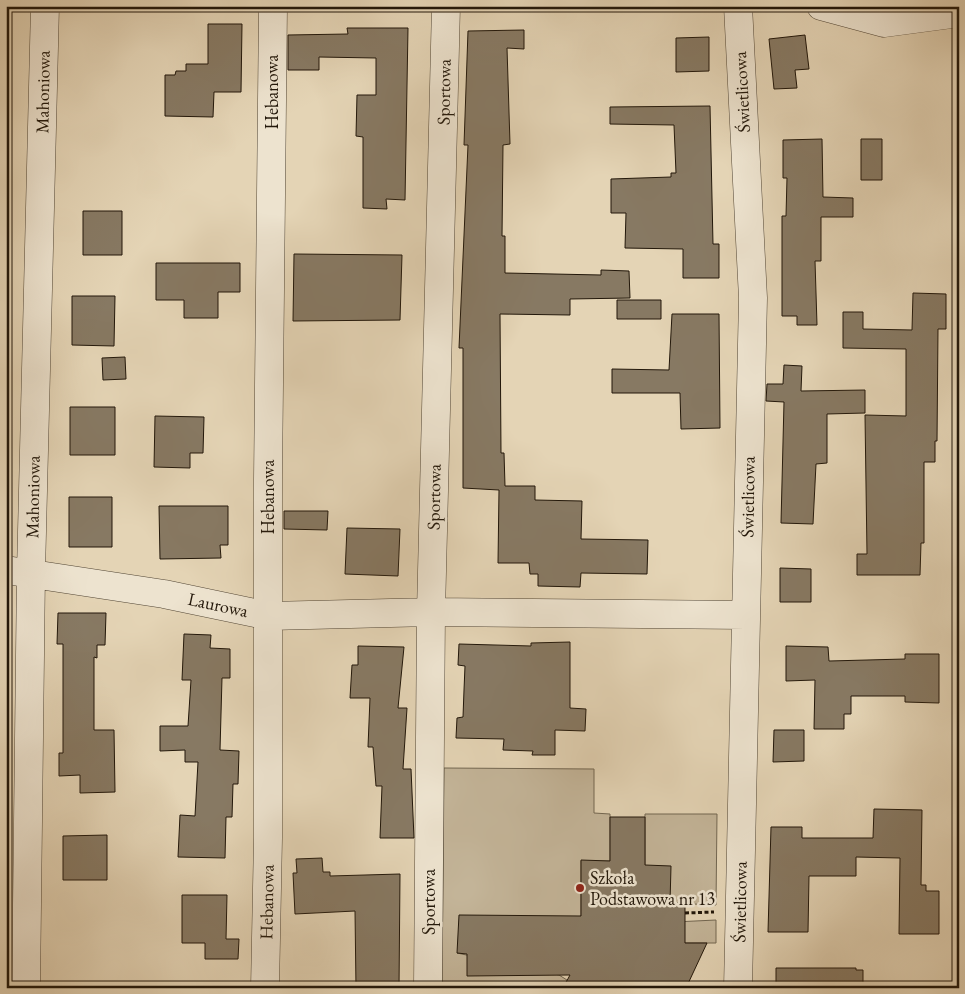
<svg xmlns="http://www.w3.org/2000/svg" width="965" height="994" viewBox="0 0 965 994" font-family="'EB Garamond',serif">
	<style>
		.green { fill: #c3b498; stroke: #726651 }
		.building { fill: #877963; stroke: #22170a }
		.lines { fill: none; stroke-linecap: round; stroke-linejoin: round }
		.minor-casing { stroke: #524635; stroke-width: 29 }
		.path { stroke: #22170a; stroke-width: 3; stroke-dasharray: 4 2.5; stroke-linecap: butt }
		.minor { stroke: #ede3cf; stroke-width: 28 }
		.poi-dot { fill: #8f2418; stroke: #ede3cf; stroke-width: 2 }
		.labels { text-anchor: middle; stroke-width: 5; stroke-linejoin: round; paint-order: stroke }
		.street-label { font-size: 18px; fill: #22170a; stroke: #ede3cf }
		.poi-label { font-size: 18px; fill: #22170a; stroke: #ede3cf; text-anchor: start }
	</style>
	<rect width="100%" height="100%" fill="#e4d4b5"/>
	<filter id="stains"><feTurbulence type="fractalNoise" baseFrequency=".004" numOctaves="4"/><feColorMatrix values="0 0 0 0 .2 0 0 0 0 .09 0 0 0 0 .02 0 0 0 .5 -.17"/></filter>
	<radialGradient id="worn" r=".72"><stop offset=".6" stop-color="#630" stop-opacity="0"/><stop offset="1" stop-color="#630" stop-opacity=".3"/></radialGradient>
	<path class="green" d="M444,768L594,769V813L610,814V861H581V916L457,953L559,975L567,980L563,988H442Z
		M645,814H717L716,905L670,903L645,865Z
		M716,920V943H674V922Z"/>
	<path class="building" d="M208,24H242L241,92H214L213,117L165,116V75H175L176,71H186V64H208Z
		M347,28H408L405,200L386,199L387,209L363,208V137L356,136L357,95H376V58L319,57V70H288V35L348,34Z
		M524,30V49L507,48L510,144L503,145L502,236H505V273L601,275V270L629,271L630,298L570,299V315L500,314L501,453H504L505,486H535V500L582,501L581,539L648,540L647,574L581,573L580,587L538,586V574H530L529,563H498L499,490L463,488V348H459L468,145H464L468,31Z
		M805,35L809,69L795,70L797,88L774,89L769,39Z
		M709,37V71L676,72V38Z
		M710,106L713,244H719V278H683V249L625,248L626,213H611V179L671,177V173H676L674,125L610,124V107Z
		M822,139L823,197L853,198V217H821V261H815L817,325H797V316H782V216H786L787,178H783V140Z
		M861,139H882V180H861Z
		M83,211H122V255H83Z
		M294,254L402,255L400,320L293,321Z
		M156,263H240V292H218V318H184V300H156Z
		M913,293L946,294V329H938L937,441H935V462H924V543H921L920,575H857V554H867L865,415L906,416V349L843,348V312H863V329L912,330Z
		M72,296H115L114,346L72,345Z
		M617,300H661V319H617Z
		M672,314H719L720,428L681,429L680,393H612V369L669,370Z
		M125,357L126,379L103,380L102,358Z
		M784,365L802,366L801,391L865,390V413L827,414V463L816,464L813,524L781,523L784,402L766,401L767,384H783Z
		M70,407H115V455H70Z
		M155,416L204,417L203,453H190V468L154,467Z
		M69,497H112V547H69Z
		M159,506H228V545H220L221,558L160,559Z
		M284,511H328L327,530L284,529Z
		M347,528L400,529L398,576L345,574Z
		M780,568L811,569V602H780Z
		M58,613H106L105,645H97V658L94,657V730H114L115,792L80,793V775L59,776V753H63V644H57Z
		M184,634L211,635L210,648L230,649V678H222L220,750L239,751L238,784H233L232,817H226L225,858L178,857L180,815L195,816L198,762H185V750L160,751V726H188L191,680H182Z
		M570,642V708L586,709L585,731L555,730V755H532L533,751L503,750L504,739L456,738L457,718L463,717L464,690L465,666L458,665L459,644L531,646V643Z
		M358,646L404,647L398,708H407L403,769H411L414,838H380L382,786H376L373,747H368L370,698H350L352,665H358Z
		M786,646L828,647L829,661L905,659V654H939V703L905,702V696H851V714H844V729H814L815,680L786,681Z
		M774,730H804V761L773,762Z
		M874,809L922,810L921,885H926V891H939V934H899L900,858L856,857V876H809L808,932H768L771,827H802V838H873Z
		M610,817H645V865L671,866L670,903H685V943H707L686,988H563L570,975L467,976V954L457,953L459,915L581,916V860L610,861Z
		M107,835V880H63V836Z
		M322,858L323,872H330V876L400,874L399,988H356L355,911L295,914L293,873H297L296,859Z
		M182,895H227L226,939H239L238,959H205V943H182Z
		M776,968H856V970H863V988H776Z"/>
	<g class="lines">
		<defs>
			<path id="minor" d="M738,6L753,298L738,988
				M821,6L884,23L959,13
				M6,570L164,594L269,616L431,612L746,615
				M26,988L31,572L45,6
				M265,988L268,838V479L273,6
				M428,988L431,612L446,6"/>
		</defs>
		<use href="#minor" class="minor-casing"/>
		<path class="path" d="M685,913L714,912"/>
		<use href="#minor" class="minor"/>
	</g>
	<circle class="poi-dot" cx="580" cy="888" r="5"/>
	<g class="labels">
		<g class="street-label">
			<text transform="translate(43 92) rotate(-89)" y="6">Mahoniowa</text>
			<text transform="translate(272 92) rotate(-90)" y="6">Hebanowa</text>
			<text transform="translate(444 92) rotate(-89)" y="6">Sportowa</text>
			<text transform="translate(742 92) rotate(-93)" y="6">Świetlicowa</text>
			<text transform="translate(33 497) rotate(-89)" y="6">Mahoniowa</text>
			<text transform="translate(268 497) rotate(-90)" y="6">Hebanowa</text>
			<text transform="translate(434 497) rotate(-89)" y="6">Sportowa</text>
			<text transform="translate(748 497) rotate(-89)" y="6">Świetlicowa</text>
			<text transform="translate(218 605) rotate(12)" y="6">Laurowa</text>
			<text transform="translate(267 902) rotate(-89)" y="6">Hebanowa</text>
			<text transform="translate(429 902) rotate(-90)" y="6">Sportowa</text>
			<text transform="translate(740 902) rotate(-89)" y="6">Świetlicowa</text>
		</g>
		<g class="poi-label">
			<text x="590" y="884">Szkoła<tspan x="590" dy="21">Podstawowa nr 13</tspan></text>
		</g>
	</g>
	<rect width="965" height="994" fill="none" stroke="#e4d4b5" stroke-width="25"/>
	<rect x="8" y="8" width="950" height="979" fill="none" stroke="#22170a" stroke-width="2.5"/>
	<rect x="12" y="12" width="940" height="969" fill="none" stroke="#22170a"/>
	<rect width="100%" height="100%" filter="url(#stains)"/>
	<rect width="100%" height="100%" fill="url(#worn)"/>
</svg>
